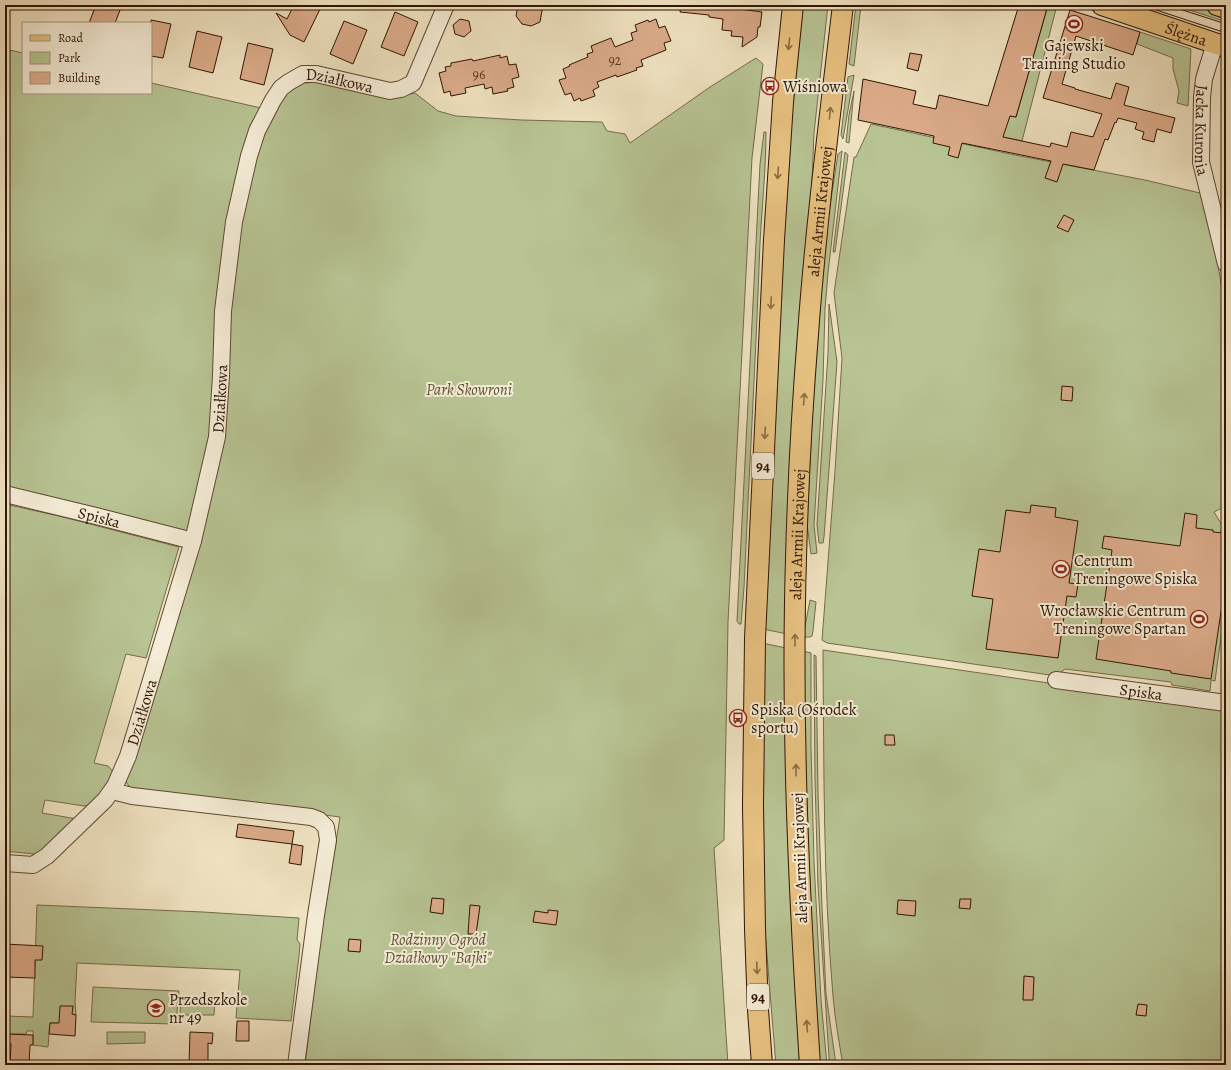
<svg xmlns="http://www.w3.org/2000/svg" width="1231" height="1070" viewBox="0 0 1231 1070" font-family="Alegreya,serif">
	<style>
		.green { fill: #b8c494; stroke: #736c4a }
		.building { fill: #dcac8b; stroke: #2e1400 }
		.lines { fill: none; stroke-linecap: round; stroke-linejoin: round }
		.minor-casing { stroke: #5e4830; stroke-width: 18 }
		.major-casing { stroke: #2e1400; stroke-width: 22 }
		.minor { stroke: #f5edd7; stroke-width: 16 }
		.major { stroke: #e8c281; stroke-width: 20 }
		.tram { stroke: #2e1400; stroke-width: 1 }
		.oneway { stroke: #8b6b40 }
		.labels { text-anchor: middle; stroke-width: 4; stroke-linejoin: round; paint-order: stroke }
		.number-label { font-size: 14px; fill: #5a3a23 }
		.shield { fill: #f5edd7; stroke: #6a5540; stroke-width: 1 }
		.shield-label { font-size: 15px; font-weight: bold; fill: #2e1400 }
		.street-label { font-size: 16px; fill: #2e1400; stroke: #f5edd7 }
		.poi-label { font-size: 16px; fill: #2e1400; stroke: #f5edd7; text-anchor: start }
		.park-label { font-size: 16px; font-style: italic; fill: #5e5234; stroke: #f5edd7 }
	</style>
	<rect width="100%" height="100%" fill="#f0e3c2"/>
	<filter id="stains"><feTurbulence type="fractalNoise" baseFrequency=".005" numOctaves="4"/><feColorMatrix values="0 0 0 0 .2 0 0 0 0 .09 0 0 0 0 .02 0 0 0 .5 -.17"/></filter>
	<radialGradient id="worn" r=".72"><stop offset=".6" stop-color="#630" stop-opacity="0"/><stop offset="1" stop-color="#630" stop-opacity=".3"/></radialGradient>
	<path class="green" d="M801,5H828L814,133L811,206L787,634L763,629L785,172Z
		M856,5H861L854,66L849,64Z
		M1048,5H1057L1022,141L1001,137L1006,115L1016,117Z
		M1174,5H1197L1226,15V22Z
		M1140,32L1191,49L1188,106L1177,103L1179,91L1173,69V58L1137,44Z
		M5,49L23,53V93H151V83L261,108L304,83L323,82L391,98L415,93L438,111L456,116L521,120L602,122L607,131L625,134L630,143L710,87L756,58L763,64L752,158L728,622L724,840L714,848L728,1065H305L320,942L340,817L133,791L126,782L157,672L189,525L186,535L5,491Z
		M854,75L843,139L841,135L848,77Z
		M854,91L849,143L846,142L849,115Z
		M871,124L1015,155L1145,180L1200,193L1212,230L1226,312V513L1222,508L1214,512L1222,525L1221,533L1226,537V601L1215,681L1211,680L1210,691L1172,685L1171,682L1065,669L1057,676L827,643L822,640L835,471L842,358L834,293L854,157H856Z
		M764,132H766C766,169 762,206 760,243C756,358 749,473 744,587L741,624H739L737,621L760,164Z
		M842,151L828,273L825,309L823,380L814,525L817,553L811,554L807,524C812,432 814,339 824,248C828,217 833,186 838,154Z
		M845,152L848,155L835,252H833Z
		M829,304L837,362L824,537L823,543H819L817,525L828,353Z
		M5,504L63,517L179,547L146,658L126,654L94,763L108,766L115,774L91,805L84,806L45,800L42,813L77,819L34,858V854L5,851Z
		M810,600L816,602L813,631L812,636L810,637H803Z
		M762,643L786,648L801,1065H776L765,931L762,853Z
		M823,650L1226,709V1065H843C839,1042 835,1019 833,996C823,881 824,765 823,650Z
		M803,651L811,653V747L814,861L821,1000L827,1065H819L809,902Z
		M814,655L816,656L818,793L822,907L826,994L836,1065H830L829,1057L818,886L815,780Z
		M37,905L203,912L299,918L297,940L300,944L299,956L291,1021L236,1018L240,970L77,963L75,1002L76,1015L62,1014L61,1023H50L48,1047L33,1045V1031H27L26,1034H5V1016L33,1017Z
		M93,987L179,991L176,1024L91,1022Z
		M181,998L215,999L214,1015H180Z
		M107,1032H145V1043L107,1044Z"/>
	<path class="building" d="M96,5H122L115,23H89Z
		M294,5H322L304,42L290,35L276,13L287,19Z
		M518,5H543L540,22L531,26L522,24L516,16Z
		M681,5H710L762,12L760,27H758L757,37L742,47L743,37L731,36L732,31L722,30L723,19L709,17V15L680,12Z
		M1019,5H1048L1016,117L1010,116L1003,137L1050,147L1051,143L1067,147L1071,132L1093,137L1102,114L1043,98L1070,10L1140,32L1133,55L1076,36L1062,84L1075,88V89L1111,99L1116,83L1129,87L1124,105L1175,118L1171,133L1157,129L1154,142L1142,139L1144,132L1135,129L1137,123L1118,118L1116,123L1115,122L1108,140L1105,139L1094,170L1063,164L1057,182L1045,178L1051,161L962,143L958,158L948,155L950,147L933,143L934,136L858,120L863,79L916,91L913,104L936,109L939,95L988,106Z
		M395,12L418,22L404,56L381,47Z
		M460,19L469,21L471,31L464,37L455,34L453,25Z
		M656,19L659,28L665,26L671,41L664,43L666,50L641,60L643,66L636,68L637,70L617,77L616,75L597,82L599,87L593,90L595,96L581,101L580,98L574,101L571,93L565,95L559,80L566,78L563,69L570,66L569,65L588,57L587,54L593,52L591,46L611,38L615,47L633,40L631,33L637,31L635,25L648,20L649,22Z
		M151,20L171,24L163,58L151,56Z
		M344,21L367,30L353,64L330,54Z
		M197,31L222,37L213,73L189,67Z
		M248,43L273,49L264,85L240,79Z
		M910,53L922,55L918,71L907,68Z
		M500,55V58L507,56L509,65L516,64L519,77L512,79L514,87L507,89L508,91L493,94L492,87L485,89L484,84L465,88L466,93L451,96L450,91L444,93L439,73L446,71L445,67L451,66V63L472,59L473,61Z
		M1064,215L1074,220L1068,232L1057,227Z
		M1062,386L1073,387L1072,401L1061,400Z
		M1031,505L1056,508L1055,517L1078,521L1069,583L1078,584L1076,597L1067,596L1058,658L986,649L993,599L972,596L979,549L1000,552L1006,510L1030,513Z
		M1185,513L1197,515L1196,528L1213,530V532L1223,533L1226,537V578L1211,679L1171,673V671L1096,659L1112,550L1102,548L1104,536L1180,546Z
		M885,735H894L895,745H885Z
		M238,824L294,831L292,844L236,837Z
		M292,844L303,846L301,865L289,863Z
		M432,898L444,899L443,914L430,912Z
		M960,899H971L970,909L959,908Z
		M898,900L916,901L915,916L897,914Z
		M470,905L480,906L476,934H468Z
		M548,910L558,911L556,925L533,922L535,911L548,913Z
		M349,939L361,940L360,952L348,951Z
		M5,944L43,946L42,960H35V978L5,977Z
		M1024,976L1034,977L1033,1000H1023Z
		M1138,1004L1147,1005L1146,1016L1136,1015Z
		M60,1006H73L72,1014L76,1015L75,1036L49,1034L50,1023H59Z
		M237,1021H249V1041H236Z
		M190,1032L213,1033L212,1044L208,1043V1065H189Z
		M6,1034L33,1035V1045H30L29,1065H10L11,1044H5Z"/>
	<g class="lines">
		<defs>
			<g id="minor">
				<path id="s1" d="M1215,43L1204,79L1202,97L1201,162L1226,264"/>
				<path id="s2" d="M5,494L96,516L193,541"/>
				<path id="s3" d="M1056,680L1226,703"/>
				<path d="M112,791L132,796L311,817L319,820L326,827L328,840L316,915L296,1065"/>
				<path id="s4" d="M5,863L33,865L47,856L105,800L115,786L128,756L193,541L217,437L221,376L223,311L234,222L249,156L257,131L273,100L281,88L289,82L303,74H316L390,91L401,89L413,83L446,5"/>
			</g>
			<g id="major">
				<path id="s5" d="M1102,5L1226,47"/>
				<path d="M1217,5L1226,8"/>
				<path d="M762,1065L758,1010L755,929L753,806L755,638L774,240L783,102L793,5"/>
				<path id="s6" d="M810,1065C799,896 791,727 796,558C798,483 802,409 808,334C816,224 830,115 843,5"/>
			</g>
		</defs>
		<use href="#minor" class="minor-casing"/>
		<use href="#major" class="major-casing"/>
		<use href="#minor" class="minor"/>
		<use href="#major" class="major"/>
		<path class="tram" d="M1141,5L1226,33
			M1167,5L1226,24"/>
	</g>
	<defs><path id="oneway-shaft" d="M-6 0H5M1.5-3L5.5 0L1.5 3" fill="none" stroke-width="1.6" stroke-linecap="round" stroke-linejoin="round"/></defs>
	<g class="oneway">
		<use href="#oneway-shaft" transform="translate(789 44) rotate(96)"/>
		<use href="#oneway-shaft" transform="translate(830 113) rotate(-84)"/>
		<use href="#oneway-shaft" transform="translate(778 173) rotate(94)"/>
		<use href="#oneway-shaft" transform="translate(771 303) rotate(93)"/>
		<use href="#oneway-shaft" transform="translate(804 399) rotate(-86)"/>
		<use href="#oneway-shaft" transform="translate(765 433) rotate(93)"/>
		<use href="#oneway-shaft" transform="translate(795 640) rotate(-90)"/>
		<use href="#oneway-shaft" transform="translate(796 770) rotate(-90)"/>
		<use href="#oneway-shaft" transform="translate(757 968) rotate(88)"/>
		<use href="#oneway-shaft" transform="translate(807 1026) rotate(-94)"/>
	</g>
	<defs>
		<symbol id="stadium-ring" viewBox="-11 -11 22 22"><circle r="9.5" fill="#f5edd7" stroke="#8f2418" stroke-width="1.5"/><path d="M0-5a6.5 5 0 1 0 0 10a6.5 5 0 1 0 0-10ZM-3.5-1.8h7v3.6h-7Z" fill="#8f2418"/></symbol>
		<symbol id="bus-ring" viewBox="-11 -11 22 22"><circle r="9.5" fill="#f5edd7" stroke="#8f2418" stroke-width="1.5"/><path d="M-5-6H5V4H4V6H2V4H-2V6H-4V4H-5ZM-3.5-4V0h7V-4ZM-3.5 1.2v1.5H-2V1.2ZM2 1.2v1.5H3.5V1.2Z" fill="#8f2418"/></symbol>
		<symbol id="school-ring" viewBox="-11 -11 22 22"><circle r="9.5" fill="#f5edd7" stroke="#8f2418" stroke-width="1.5"/><path d="M0-5L7-2L0 1L-7-2ZM-4 1L0 2.5L4 1V4Q0 6-4 4Z" fill="#8f2418"/></symbol>
	</defs>
	<g fill-rule="evenodd">
		<use href="#stadium-ring" x="1064" y="14" width="20" height="20"/>
		<use href="#bus-ring" x="760" y="76" width="20" height="20"/>
		<use href="#stadium-ring" x="1051" y="559" width="20" height="20"/>
		<use href="#stadium-ring" x="1189" y="609" width="20" height="20"/>
		<use href="#bus-ring" x="728" y="708" width="20" height="20"/>
		<use href="#school-ring" x="146" y="998" width="20" height="20"/>
	</g>
	<g class="labels">
		<g class="number-label">
			<text x="615" y="65">92</text>
			<text x="479" y="79">96</text>
		</g>
		<g class="shield">
			<rect x="752" y="453" width="22" height="26" rx="3"/>
			<rect x="747" y="984" width="22" height="26" rx="3"/>
		</g>
		<g class="shield-label">
			<text x="763" y="471">94</text>
			<text x="758" y="1002">94</text>
		</g>
		<g class="street-label">
			<text dy="6" stroke="none"><textPath href="#s5" startOffset="89">Ślężna</textPath></text>
			<text dy="6" stroke="none"><textPath href="#s4" startOffset="929">Działkowa</textPath></text>
			<text dy="6" stroke="none"><textPath href="#s1" startOffset="89">Jacka Kuronia</textPath></text>
			<text dy="6" stroke="none"><textPath href="#s6" startOffset="855">aleja Armii Krajowej</textPath></text>
			<text dy="6" stroke="none"><textPath href="#s4" startOffset="545">Działkowa</textPath></text>
			<text dy="6" stroke="none"><textPath href="#s2" startOffset="97">Spiska</textPath></text>
			<text dy="6" stroke="none"><textPath href="#s6" startOffset="531">aleja Armii Krajowej</textPath></text>
			<text dy="6" stroke="none"><textPath href="#s3" startOffset="86">Spiska</textPath></text>
			<text dy="6" stroke="none"><textPath href="#s4" startOffset="221">Działkowa</textPath></text>
			<text transform="translate(799 858) rotate(-92)" y="6">aleja Armii Krajowej</text>
		</g>
		<g class="poi-label">
			<text x="1074" y="51" text-anchor="middle">Gajewski<tspan x="1074" dy="18">Training Studio</tspan></text>
			<text x="783" y="92">Wiśniowa</text>
			<text x="1074" y="566">Centrum<tspan x="1074" dy="18">Treningowe Spiska</tspan></text>
			<text x="1186" y="616" text-anchor="end">Wrocławskie Centrum<tspan x="1186" dy="18">Treningowe Spartan</tspan></text>
			<text x="751" y="715">Spiska (Ośrodek<tspan x="751" dy="18">sportu)</tspan></text>
			<text x="169" y="1005">Przedszkole<tspan x="169" dy="18">nr 49</tspan></text>
		</g>
		<g class="park-label">
			<text x="469" y="395">Park Skowroni</text>
			<text x="438" y="945">Rodzinny Ogród<tspan x="438" dy="18">Działkowy "Bajki"</tspan></text>
		</g>
	</g>
	<rect width="1231" height="1070" fill="none" stroke="#f0e3c2" stroke-width="20"/>
	<rect x="6" y="6" width="1219" height="1058" fill="none" stroke="#2e1400" stroke-width="2"/>
	<rect x="10" y="10" width="1211" height="1050" fill="none" stroke="#2e1400"/>
	<rect x="22" y="22" width="130" height="72" fill="#f5edd7" stroke="#a59681"/>
	<rect x="30" y="35" width="20" height="6" fill="#e8c281" stroke="#a59681"/>
	<text x="58" y="42" font-size="12" fill="#2e1400">Road</text>
	<rect x="30" y="52" width="20" height="12" fill="#b8c494" stroke="#a59681"/>
	<text x="58" y="62" font-size="12" fill="#2e1400">Park</text>
	<rect x="30" y="72" width="20" height="12" fill="#dcac8b" stroke="#a59681"/>
	<text x="58" y="82" font-size="12" fill="#2e1400">Building</text>
	<rect width="100%" height="100%" filter="url(#stains)"/>
	<rect width="100%" height="100%" fill="url(#worn)"/>
</svg>
